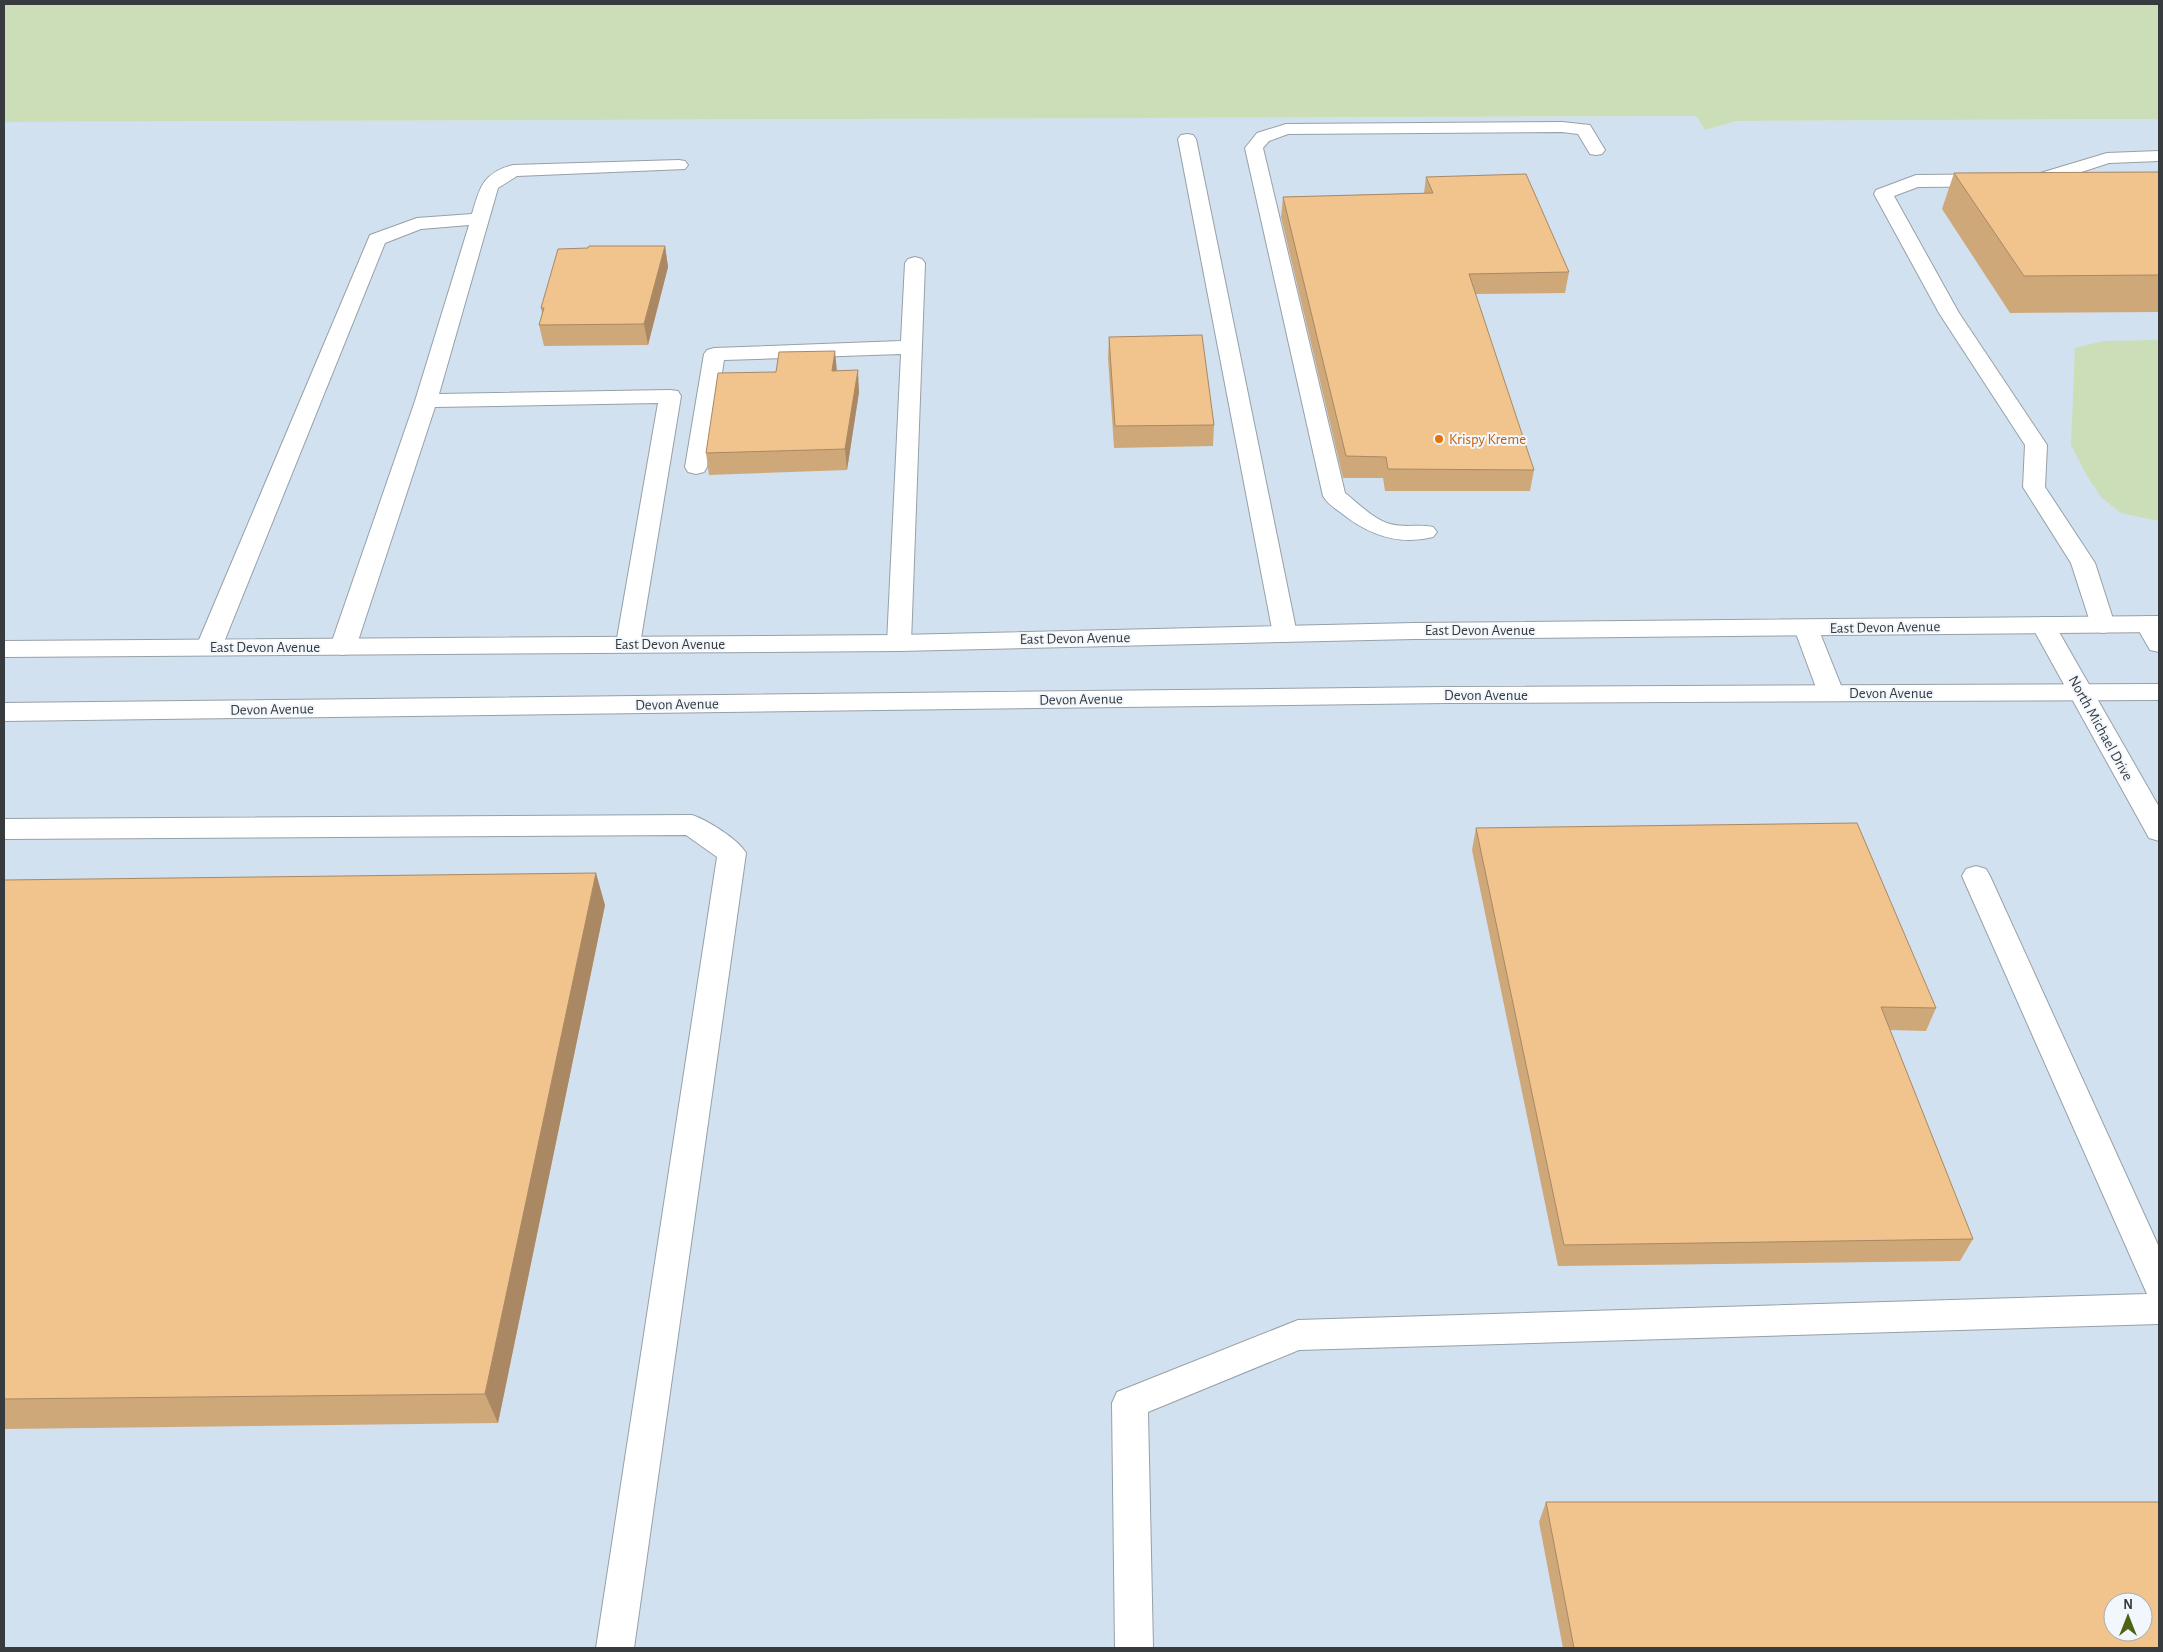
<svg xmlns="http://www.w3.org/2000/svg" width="2163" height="1652" viewBox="0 0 2163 1652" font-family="'Alegreya Sans',sans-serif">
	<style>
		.built { fill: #d1e1ef; fill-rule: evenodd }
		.green { fill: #ccdeb8 }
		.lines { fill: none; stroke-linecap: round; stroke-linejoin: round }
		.service-casing { stroke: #97a0a8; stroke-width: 2 }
		.minor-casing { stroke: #97a0a8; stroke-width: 2 }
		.secondary-casing { stroke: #97a0a8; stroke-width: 2 }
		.service { fill: #fff; fill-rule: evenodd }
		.minor { fill: #fff; fill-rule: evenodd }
		.secondary { fill: #fff; fill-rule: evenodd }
		.wall { fill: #cfa879 }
		.shaded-wall { fill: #a98863 }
		.building { fill: #f1c38d; stroke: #a98863; fill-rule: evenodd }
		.food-dot { fill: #e8710a; stroke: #f2f7fd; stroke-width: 2 }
		.labels { text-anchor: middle; stroke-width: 4; stroke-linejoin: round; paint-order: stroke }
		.food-label { font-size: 15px; fill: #c56008; stroke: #f2f7fd; text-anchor: start }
		.street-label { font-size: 15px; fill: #373b3e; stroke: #f2f7fd }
	</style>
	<rect width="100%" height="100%" fill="#e1ebf4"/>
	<path class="built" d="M1696,116L1705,130L1737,121L2159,119V1648H4V122ZM2113,1602H2143V1632H2113Z"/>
	<path class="green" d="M4,4H2159V119L1737,121L1705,130L1696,116L4,122Z
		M2159,340V521L2121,513L2102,498L2087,476L2071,445L2075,348L2103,341Z"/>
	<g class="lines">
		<defs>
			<path id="service" d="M1562,122L1590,125L1605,150L1602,154L1596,155L1590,154L1578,134L1562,132L1288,134L1269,141L1263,148L1345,493C1359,504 1373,519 1390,524C1404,528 1419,524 1433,527L1437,532L1433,537C1397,546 1367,534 1340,512C1333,507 1327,503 1323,496L1245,148L1257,133L1286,124Z
				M1187,134L1193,135L1196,139L1297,634L1294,640L1285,642L1276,640L1273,634L1178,139L1181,135Z
				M2159,151V161L2109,163L2039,186L1918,187L1894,196L1959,313L2047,445L2045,487L2095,563L2115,625L2112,631L2103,633L2094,631L2091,625L2071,563L2023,487L2025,445L1939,313L1874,194L1876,190L1916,175L2037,174L2107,153Z
				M679,160L685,161L688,165L685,169L517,176L498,188L439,394L670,390L678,391L681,396L640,644L637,650L628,652L619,650L616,644L658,403L435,407L356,647L352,653L343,655L334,653L330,647L415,401L469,225L421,229L385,243L222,647L218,653L209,655L200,653L196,647L370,235L417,218L472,214C480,187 483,173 513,165Z
				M915,257L922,259L925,263L911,643L908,649L899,651L890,649L887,643L901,354L724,360L707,467L704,472L696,474L688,472L685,467L704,354L707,350L714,348L901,341L905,263L908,259Z
				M1806,620L1815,622L1818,628L1844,693L1840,699L1831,701L1822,699L1818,693L1794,628L1797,622Z
				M692,815C707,820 738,839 746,853L634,1648H596L717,857L686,835L4,839V819Z
				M1976,866L1986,869L1990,876L2159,1247V1324L1299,1350L1148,1412L1153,1648H1115L1112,1403L1117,1392L1298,1320L2147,1294L1962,876L1966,869Z"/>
			<path id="minor" d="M2147,616L2156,618L2159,624V652L2150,650L2135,624L2138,618Z
				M2043,617L2052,619L2055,625L2159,807V841L2149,838L2031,625L2034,619Z"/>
			<path id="secondary" d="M2159,616V632L1414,639L899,651L4,657V641L899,635L1414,623Z
				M2159,684V700L1446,703L4,721V703L1446,687Z"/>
		</defs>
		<use href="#service" class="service-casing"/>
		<use href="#minor" class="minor-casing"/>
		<use href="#secondary" class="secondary-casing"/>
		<use href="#service" class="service"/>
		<use href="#minor" class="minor"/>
		<use href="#secondary" class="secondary"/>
	</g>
	<path class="wall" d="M2159,172V312L2010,313L1942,209L1954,173Z
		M1426,177L1569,272L1565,293L1475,294L1534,470L1530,491H1385L1383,478H1343L1281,217L1283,197L1424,193Z
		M665,246L668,267L648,345L544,346L539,325L542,314L541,308Z
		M1109,337L1214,425L1213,446L1114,448L1108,358Z
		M837,371L859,392L847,470L709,475L706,453L776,372Z
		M1476,828L1936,1008L1926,1031L1890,1030L1973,1239L1960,1261L1558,1266L1472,850Z
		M4,880L605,905L498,1423L4,1429Z
		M1546,1502L2159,1648H1563L1539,1522Z"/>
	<path class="shaded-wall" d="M665,246L668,267L648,345L644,324Z
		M835,351L837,372L832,371Z
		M858,370L859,392L847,470L845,449Z
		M596,873L605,905L498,1423L485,1394Z"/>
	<path class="building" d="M2159,172V275L2024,276L1954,173Z
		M1526,174L1569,272L1469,274L1534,470L1388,469L1386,457L1346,456L1283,197L1433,193L1426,177Z
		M589,246H665L644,324L539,325L544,308H541L558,249L588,248Z
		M1202,335L1214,425L1115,426L1109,337Z
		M835,351L832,371L858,370L845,449L706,453L718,373L776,372L779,352Z
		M1857,823L1936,1008L1881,1007L1973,1239L1564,1245L1476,828Z
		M596,873L485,1394L4,1399V880Z
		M1546,1502H2159V1648H1574ZM2113,1602H2143V1632H2113Z"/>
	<circle class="food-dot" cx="1439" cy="439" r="5"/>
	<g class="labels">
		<g class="food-label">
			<text x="1449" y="444">Krispy Kreme</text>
		</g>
		<g class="street-label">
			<text transform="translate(1885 627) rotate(-1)" y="5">East Devon Avenue</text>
			<text x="1480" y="635">East Devon Avenue</text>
			<text transform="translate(1075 638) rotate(-1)" y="5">East Devon Avenue</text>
			<text x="670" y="649">East Devon Avenue</text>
			<text x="265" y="652">East Devon Avenue</text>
			<text x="1891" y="698">Devon Avenue</text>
			<text x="1486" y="700">Devon Avenue</text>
			<text transform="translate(1081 699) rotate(-1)" y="5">Devon Avenue</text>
			<text transform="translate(677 704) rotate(-1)" y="5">Devon Avenue</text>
			<text transform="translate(272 709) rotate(-1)" y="5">Devon Avenue</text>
			<text transform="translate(2101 728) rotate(61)" y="5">North Michael Drive</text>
		</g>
	</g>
	<rect width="2163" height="1652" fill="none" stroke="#373b3e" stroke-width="10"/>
	<g transform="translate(2128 1617)"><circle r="24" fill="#f2f7fd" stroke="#a7acb1"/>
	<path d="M0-4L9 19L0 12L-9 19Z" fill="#4c6414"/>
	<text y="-8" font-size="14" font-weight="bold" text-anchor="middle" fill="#373b3e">N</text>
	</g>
</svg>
